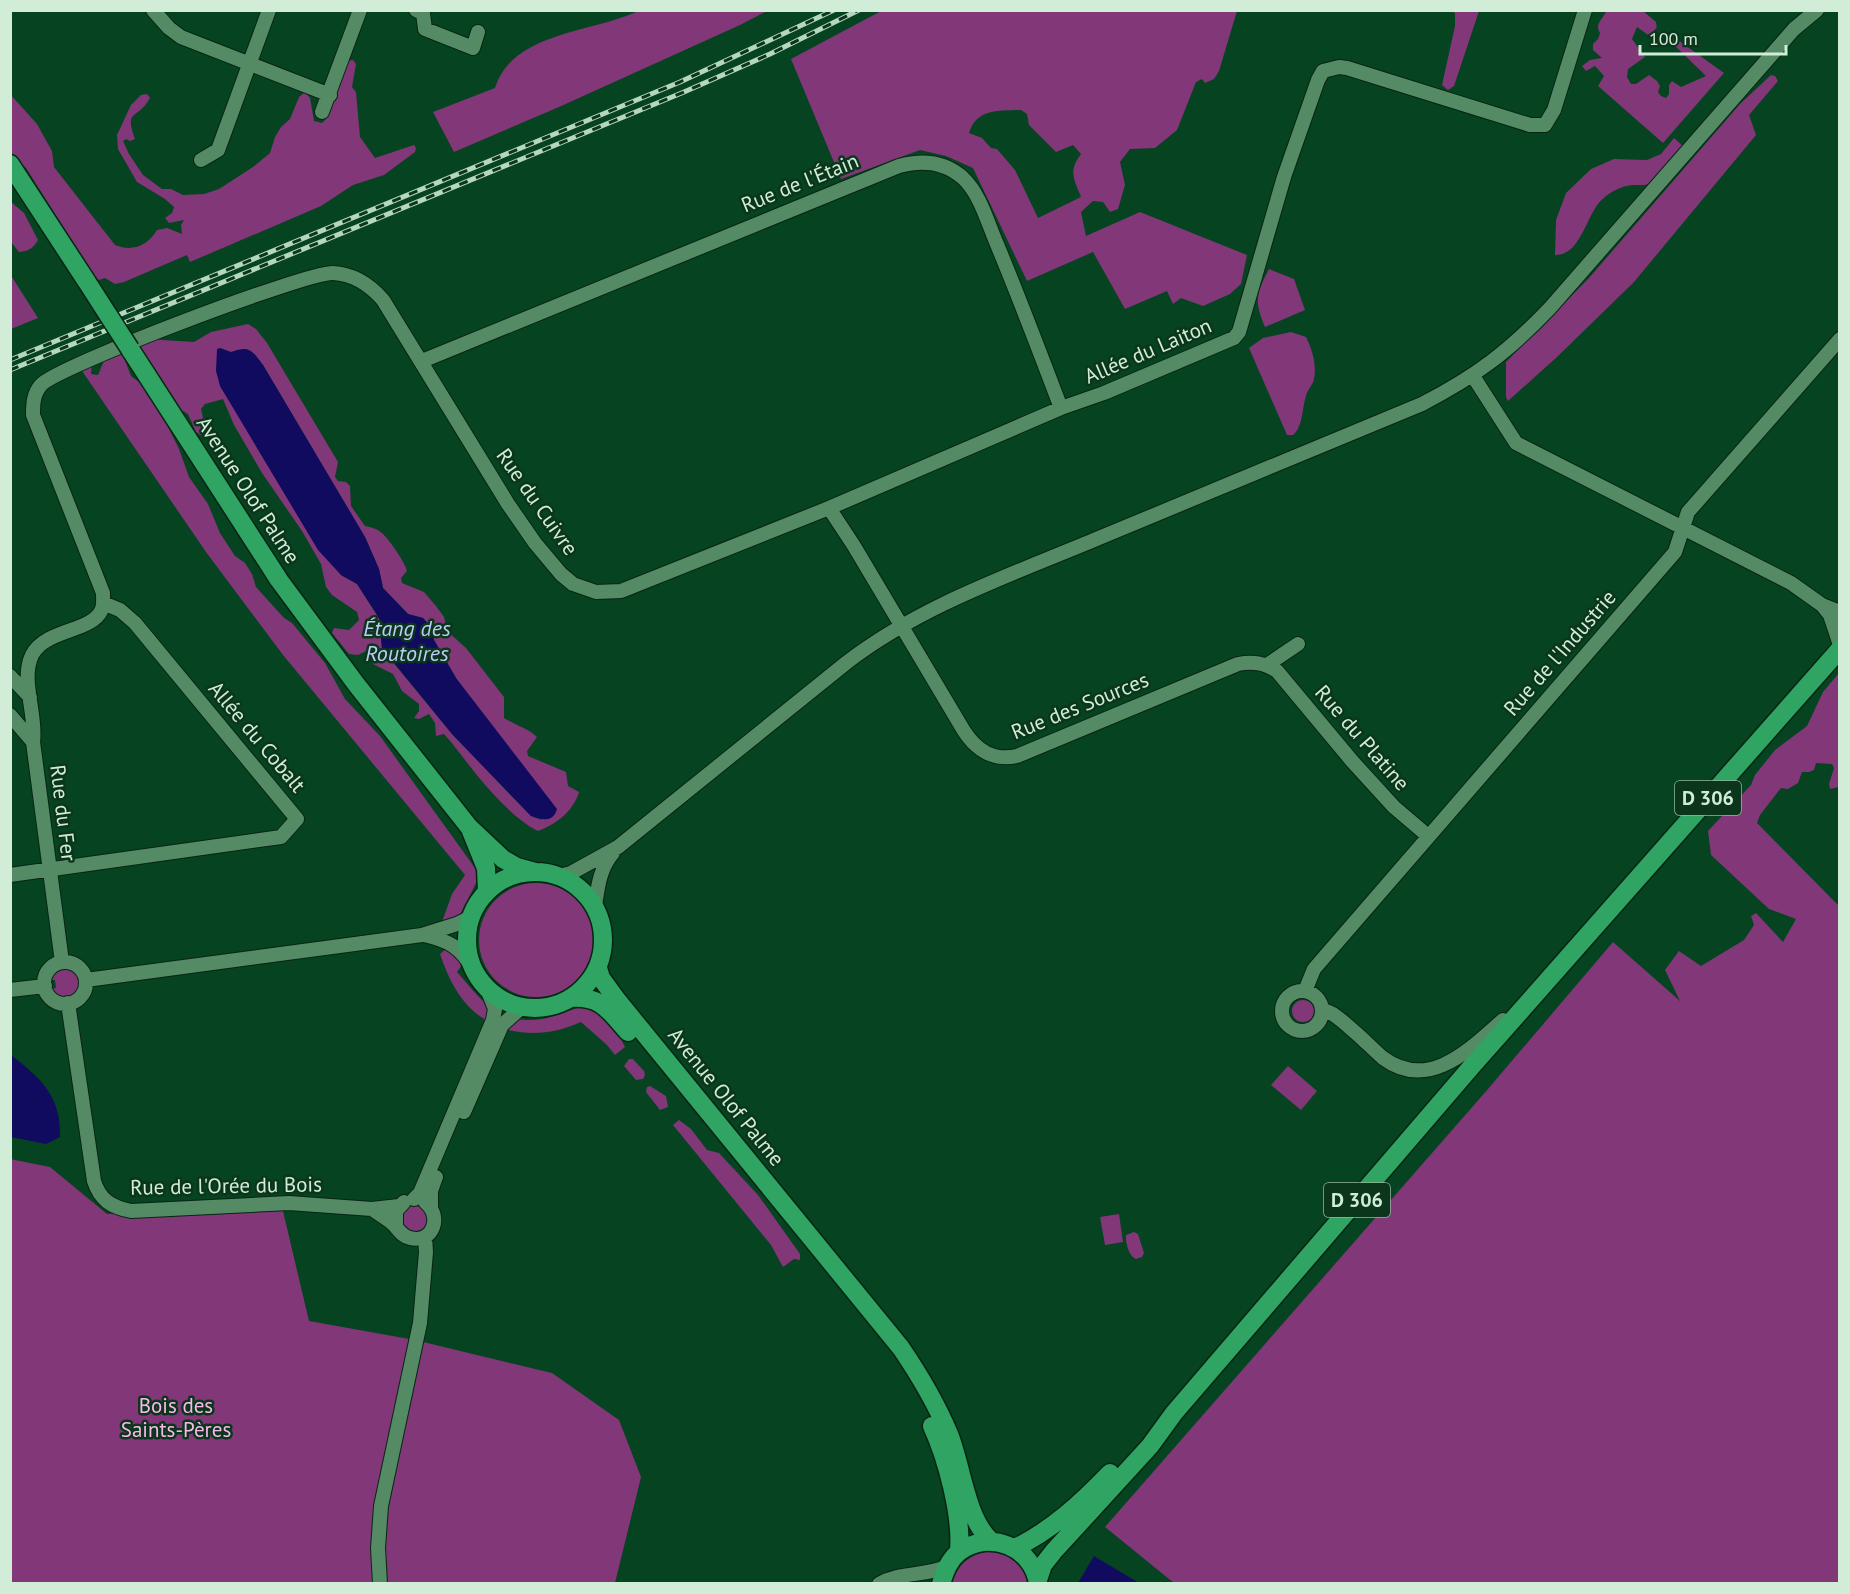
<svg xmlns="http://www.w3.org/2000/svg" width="1850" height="1594" viewBox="0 0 1850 1594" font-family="'PT Sans',sans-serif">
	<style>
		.green { fill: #823778; fill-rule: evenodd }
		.water { fill: #110b5f }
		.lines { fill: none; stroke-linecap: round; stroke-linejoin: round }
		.minor-casing { stroke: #082513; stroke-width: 16 }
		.major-casing { stroke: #082513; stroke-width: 21 }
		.minor { stroke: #548b65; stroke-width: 14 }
		.major { stroke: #2fa463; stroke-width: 18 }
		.rail-casing { stroke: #b5d6bf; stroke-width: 5 }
		.rail { stroke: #0b361c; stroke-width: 3; stroke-dasharray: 9; stroke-linecap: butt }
		.major-bridge-casing { stroke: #082513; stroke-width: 21; stroke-linecap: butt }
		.major-bridge { stroke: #2fa463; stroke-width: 18 }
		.labels { text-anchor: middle; stroke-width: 5; stroke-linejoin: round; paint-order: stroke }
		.shield { fill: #0b361c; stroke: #96b6a0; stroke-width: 1.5 }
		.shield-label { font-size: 20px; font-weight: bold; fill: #d1edd8 }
		.street-label { font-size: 21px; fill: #d1edd8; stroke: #0b361c }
		.park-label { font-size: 21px; fill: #f9b9ed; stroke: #0b361c }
		.water-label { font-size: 22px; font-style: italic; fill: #becbf9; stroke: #0b361c }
	</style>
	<rect width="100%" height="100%" fill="#064321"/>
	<path class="green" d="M642,10L767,11L740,25L559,107L454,152L433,112L495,88C509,41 571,33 611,21C621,18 631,14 642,10Z
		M883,10L1237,11L1219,71L1214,79L1205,83L1202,79L1196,82L1177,130L1155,148L1130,149L1120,162L1125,185L1118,209L1110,212L1103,202L1093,201L1081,212L1086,236L1140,212L1247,255L1241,284L1230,294L1203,306L1181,298L1173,304L1167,291L1125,309L1093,252L1027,281L973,168L946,156L920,150L841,179L791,59ZM1021,110L1027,114L1029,125L1056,152L1073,145L1081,154C1068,171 1074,179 1081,197L1038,218L1015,170L997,149L991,148L982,138L969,133C977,108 999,111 1021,110Z
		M1451,11H1479L1454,86L1448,90L1442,85L1455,26V13Z
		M1643,11L1656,22L1657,30L1651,37L1637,27L1632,39L1645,57L1628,69L1627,77L1631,84H1636L1649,75L1657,81L1660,86L1658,92L1661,96L1666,98L1669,94V85L1672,81L1681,87L1706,76L1671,42L1675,38L1724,73L1663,143L1598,86L1604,76L1595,66L1586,71L1582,66L1590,60L1602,58L1593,50V44L1598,39L1600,33C1594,23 1603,20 1606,11Z
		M353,60L356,64L352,87L356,92L360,137L375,158L414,145L416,148L415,152L384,175L353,185L321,206L190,262L187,255L124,282L115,284L105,278L99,280L89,274L74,244L26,168L15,159L11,153L10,94L37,124L52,151L54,167L115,245C133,252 147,246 157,230L167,228L182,234L181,225L184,220L169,223L165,218L172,213L174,207L165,199L137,182L118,149L117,135L131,105L141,95L147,94L150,98C137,121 124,108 135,139L130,141L126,139L123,141L129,154L143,175L162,189H171L183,195L204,194L219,189L253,167L270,153L275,137L281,127L290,119L299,97L305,92L310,98L314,121L322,123L328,117L346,61Z
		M1771,75L1775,76L1778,81L1749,115L1756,135L1634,282L1557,357L1508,401L1506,397V362L1589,278L1740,104Z
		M1674,138L1684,147C1674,158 1664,174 1652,182C1647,186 1640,185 1634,185C1621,185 1606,194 1598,204C1586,219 1579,256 1555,255L1556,220L1566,193L1591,169L1614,159L1647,160L1661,154Z
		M10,201L24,213L38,240C33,249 28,251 19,252L11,242Z
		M1269,269L1294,279L1305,310L1265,327C1254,301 1256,294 1269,269Z
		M10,274L38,318L11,329H10Z
		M248,324L256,329L267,343L338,462L335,477L338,481L346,482L350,486L351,506L365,526C371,527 378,529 383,534C390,541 405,562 407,571L401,578L402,583L424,592L436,606L444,617L447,631L466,648L504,697V718C515,725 529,729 537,737L527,751L528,756L566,772L568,786L579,792C573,812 556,824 538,831C511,818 480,780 462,756C456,749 451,741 444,734L436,736L435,723L429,714L419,719L414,718L419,711V704L402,691L393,674L373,664L366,651L358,655L349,654L332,633L334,628L349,630L359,620L357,612L332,595L326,587L321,564L302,531L262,473L234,425L223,399L205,404L201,409L206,431L202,436L196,432L188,414L178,408L133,345L147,339L194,342L211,332ZM220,348L263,365L365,537L379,569L383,588L408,614L423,618L431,627L434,640L456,678L542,820L531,816L452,734L382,649L379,618L357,584L341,575L220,386Z
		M1291,332L1306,337C1312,349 1317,365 1314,379C1313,385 1307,390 1306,396C1302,408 1303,427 1293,435H1287L1249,348L1263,338Z
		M121,350L131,376L139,382L152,395L179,449L189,477L208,504L220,533L235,556L245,563L252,574L256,587L284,618L292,623L325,663L345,699L380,736L480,875L457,921L442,922L452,894L465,875L283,655L206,552L80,368L92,363L91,374L98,375L106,356Z
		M1839,673V787L1830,789L1829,784L1834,768L1832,764L1816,763L1814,770L1809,772H1802L1798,783L1788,789L1781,788L1760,815L1757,823L1839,906V1583H1174L1105,1527L1488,1089L1613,942L1680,1001L1665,970L1679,951L1701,966L1744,940L1754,925L1751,916L1756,913L1783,942L1796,919L1769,909L1711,855L1708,831L1751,785L1755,775L1775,750L1807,726L1823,692Z
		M479 940a57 57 0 1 1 114 0a57 57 0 1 1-114 0Z
		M447,948L459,959L461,966L457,972C466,982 479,999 488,1005L490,1022C463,1009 449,981 440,954Z
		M63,968C78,969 83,982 75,994C66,1000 57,998 51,989L56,988L55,980H50L54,972Z
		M1292 1011a11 11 0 1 1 22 0a11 11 0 1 1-22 0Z
		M591,1004L613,1024L625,1047L615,1055L607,1045L581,1022C556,1033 534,1036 508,1030L507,1026L515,1019C547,1024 562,1011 591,1004Z
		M629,1059H633L644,1071L645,1075L643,1079L636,1080L624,1066Z
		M1288,1066L1317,1091L1301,1110L1271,1085Z
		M650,1086L666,1096L668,1107L660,1110L646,1092L647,1087Z
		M679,1120L691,1129L707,1150L719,1153L758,1195L800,1254V1260L794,1259L783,1267L771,1245L673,1125Z
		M10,1159L50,1167L107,1214L282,1207L309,1321L415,1340L552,1373L619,1420L641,1477L615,1583H11Z
		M402 1218a13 13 0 1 1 26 0a13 13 0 1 1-26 0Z
		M1119,1214L1123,1242L1105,1245L1100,1217Z
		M1134,1232L1138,1234L1144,1253L1142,1257L1136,1259C1129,1257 1125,1242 1126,1235Z
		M995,1551L1016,1558L1032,1584H952C957,1563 974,1551 995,1551Z"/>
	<path class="water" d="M220,348L231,352C249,345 252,350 263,365L365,537L379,569L383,588L408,614L423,618L431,627L434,640L456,678L557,809C553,823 542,820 531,816L452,734L382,648L379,618L357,584L341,575L318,550L220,386L216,371L217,349Z
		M10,1054C41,1079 61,1095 60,1137L46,1144L11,1137Z
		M1094,1556L1139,1583H1078Z"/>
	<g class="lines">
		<defs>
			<path id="minor" d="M153,10L169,28L181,37L330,95
				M416,10L423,13L425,29L473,48L478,32
				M322,112L360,10
				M201,160L218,150L269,10
				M422,361L899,166C921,160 944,161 963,178C980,194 987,221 996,242C1019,297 1040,353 1061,408
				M1473,376L1516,443L1791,583L1822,605
				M829,508L854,546L964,731C977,751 993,761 1017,756L1238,664C1253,661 1264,663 1277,671L1352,761L1394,807L1428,836
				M1840,612L1822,605L1830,615L1840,645
				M1267,665L1298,644
				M10,676L30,697
				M10,715L33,742
				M10,875L281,837L297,819L135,623L120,610L103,603
				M559,876L571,873L618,847L846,663C920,606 1008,576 1094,540C1203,495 1312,449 1422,404C1476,376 1508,352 1550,308L1794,29L1817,10
				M595,906C598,886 600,868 613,853
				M424,935C450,941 460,947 474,970
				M62,962L33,742C37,715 20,680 32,655C45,629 91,632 101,611C104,606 103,599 103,593L33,415C33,405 33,394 41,385C56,367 306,272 333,273C354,274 370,285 383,300L508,504L535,543L561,574L573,584L596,592L621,591L829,508L1061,408L1104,393L1234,338L1239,332L1284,177L1318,80L1323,71L1339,67L1347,68L1530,125H1545L1554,110L1585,10
				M44 983a21 21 0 1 1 42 0a21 21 0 1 1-42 0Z
				M86,980L422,935L457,924L471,917
				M10,990L45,986
				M1282 1011a20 20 0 1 1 40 0a20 20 0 1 1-40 0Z
				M1305,991L1314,969L1675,552L1688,512L1840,339
				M68,1003L94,1181C100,1200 111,1207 131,1211L289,1203L372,1209L399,1206
				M1322,1010C1335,1012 1346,1025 1356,1033C1365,1041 1374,1050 1383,1058C1429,1092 1470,1049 1503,1020
				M464,1112L502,1025L522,1007
				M414,1199L420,1193L493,1020L495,1009L487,989
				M431,1207V1191L436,1177
				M372,1209C379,1214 386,1218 392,1223C398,1228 401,1236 410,1238C433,1244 443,1216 425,1202
				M396,1226V1211L404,1202
				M380,1584L378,1548L381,1506L420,1323L426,1252L425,1237
				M879,1584C900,1572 924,1576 946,1567"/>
			<path id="major" d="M10,164L87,282
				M130,349L279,580L356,684L469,827L503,859L517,867L535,872
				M471,831L486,868L487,892
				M467 940a68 68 0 1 1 136 0a68 68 0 1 1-136 0Z
				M598,968L601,978L617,1000L901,1348C920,1376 936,1403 949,1434C962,1466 966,1519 991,1541
				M571,998C602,996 609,1011 628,1032
				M932,1426C947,1459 962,1515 959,1551
				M1015,1548C1052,1530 1081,1503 1110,1473
				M1038,1580L1043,1565L1054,1551L1150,1446L1174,1413L1472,1066L1840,649
				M941,1584C945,1571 949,1560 959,1552C989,1529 1033,1547 1038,1584"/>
		</defs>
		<use href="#minor" class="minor-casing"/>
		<use href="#major" class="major-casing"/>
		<use href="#minor" class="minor"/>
		<use href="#major" class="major"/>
		<defs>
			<path id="rail" d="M10,360L680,82L834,10
				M10,370L684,92L770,54L859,10"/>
		</defs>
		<use href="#rail" class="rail-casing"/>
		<use href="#rail" class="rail"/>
		<defs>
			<path id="major-bridge" d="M87,282L130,349"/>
		</defs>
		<use href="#major-bridge" class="major-bridge-casing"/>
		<use href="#major-bridge" class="major-bridge"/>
	</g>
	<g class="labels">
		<g class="shield">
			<rect x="1675" y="781" width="66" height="34" rx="4.5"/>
			<rect x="1324" y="1183" width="66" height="34" rx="4.5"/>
		</g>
		<g class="shield-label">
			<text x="1708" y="805">D 306</text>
			<text x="1357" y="1207">D 306</text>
		</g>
		<g class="street-label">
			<text transform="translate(800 183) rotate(-22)" y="7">Rue de l'Étain</text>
			<text transform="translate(1148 351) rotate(-23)" y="7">Allée du Laiton</text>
			<text transform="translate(248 490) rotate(57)" y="7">Avenue Olof Palme</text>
			<text transform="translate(537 502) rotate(55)" y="7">Rue du Cuivre</text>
			<text transform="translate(1560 653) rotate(-49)" y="7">Rue de l'Industrie</text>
			<text transform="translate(1080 706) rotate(-22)" y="7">Rue des Sources</text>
			<text transform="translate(257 737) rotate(50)" y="7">Allée du Cobalt</text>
			<text transform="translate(1362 738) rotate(49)" y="7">Rue du Platine</text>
			<text transform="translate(63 813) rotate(83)" y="7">Rue du Fer</text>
			<text transform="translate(726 1097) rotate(51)" y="7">Avenue Olof Palme</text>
			<text transform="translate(226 1186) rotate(-1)" y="7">Rue de l'Orée du Bois</text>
		</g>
		<g class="park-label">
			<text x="176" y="1413">Bois des<tspan x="176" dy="24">Saints-Pères</tspan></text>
		</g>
		<g class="water-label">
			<text x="407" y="636">Étang des<tspan x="407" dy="25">Routoires</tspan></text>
		</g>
	</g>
	<rect width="1850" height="1594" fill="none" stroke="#d1edd8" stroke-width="24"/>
	<path d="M1640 45v9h146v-9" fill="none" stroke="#d1edd8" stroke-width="3"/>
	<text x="1649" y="45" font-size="18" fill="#d1edd8" stroke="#0b361c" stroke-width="4.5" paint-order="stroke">100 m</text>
</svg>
